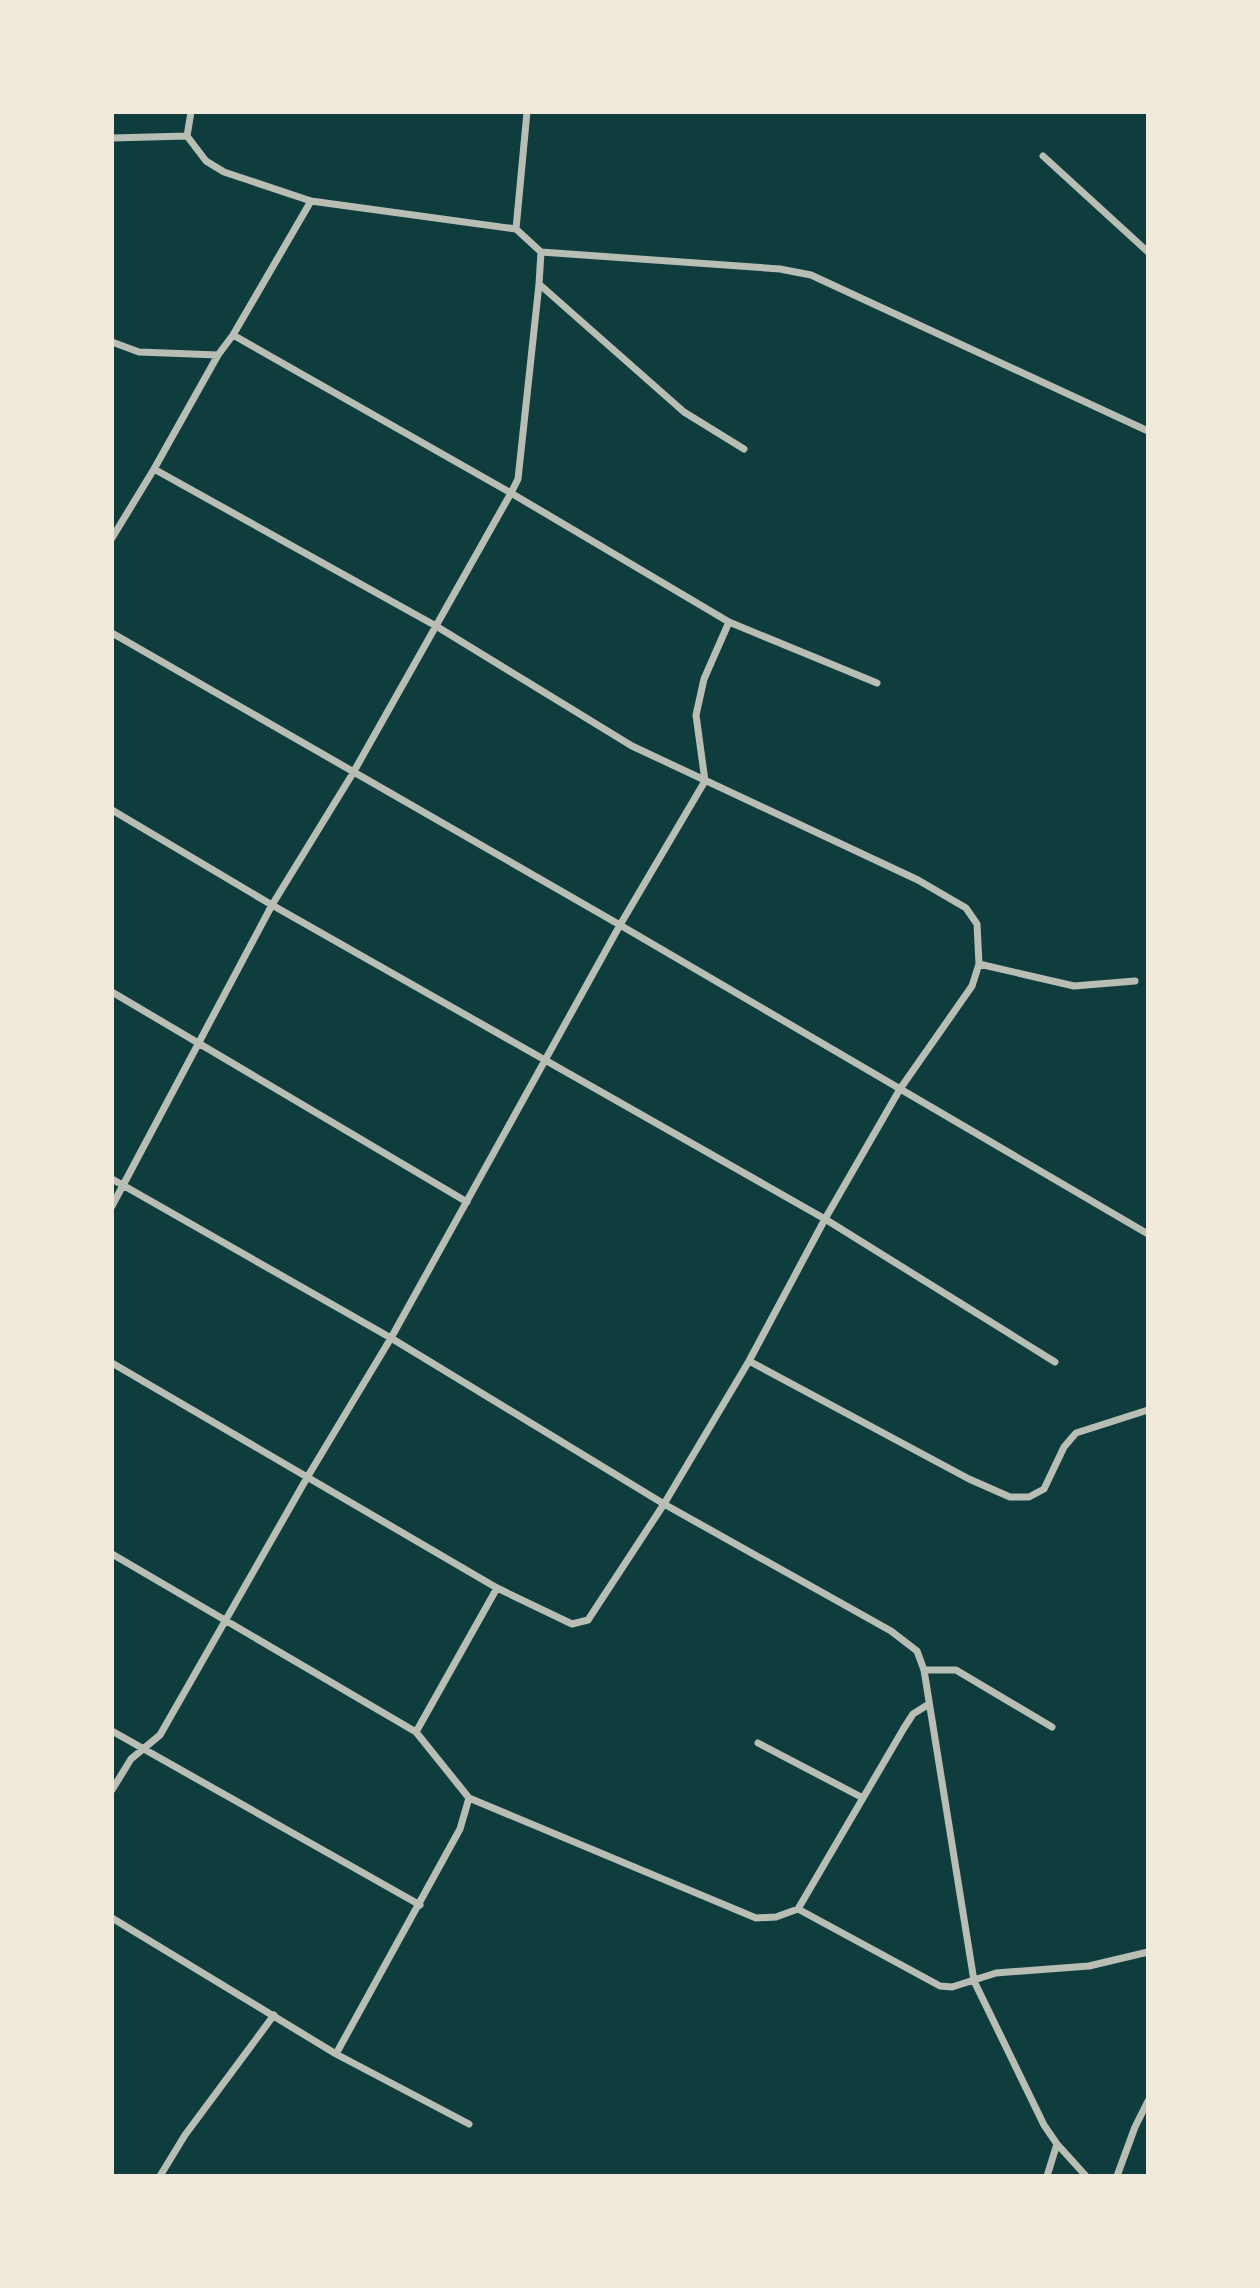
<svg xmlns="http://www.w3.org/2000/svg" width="1260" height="2288" viewBox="0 0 1260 2288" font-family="'Playfair Display',serif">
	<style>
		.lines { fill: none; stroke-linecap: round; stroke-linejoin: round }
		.minor { stroke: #b8beb3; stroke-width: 7 }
	</style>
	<rect width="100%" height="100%" fill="#0f3d3e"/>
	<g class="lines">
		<path class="minor" d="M187,136L191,112
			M112,138L187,136L206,161L224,172L311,201L516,229
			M1043,156L1148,252
			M516,229L541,252L780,269L811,275L1148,431
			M516,229L527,112
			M541,252L539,284L684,412L744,449
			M233,335L511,493L729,622L877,683
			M112,342L139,352L218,355
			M112,538L154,469L218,355L233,335L311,201
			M112,633L620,925L1148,1234
			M112,810L272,905L825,1219L1055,1362
			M979,964L1074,986L1135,981
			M112,992L467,1202
			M112,1179L391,1338L664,1504L891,1631L917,1651L924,1670L974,1981L1044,2125L1057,2144L1086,2176
			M112,1206L272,905L353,773L511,493L518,479L539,284
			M749,1361L969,1479L1010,1497H1029L1044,1489L1064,1447L1076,1433L1148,1410
			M112,1363L497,1588L572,1624L588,1620L664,1504L749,1361L825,1219L900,1089L972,986L979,964L977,924L966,908L918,880L632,746L436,626L154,469
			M112,1554L416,1732L469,1798L756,1918L776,1917L798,1909L940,1986L952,1987L996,1973L1089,1966L1148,1952
			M924,1670H956L1052,1727
			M112,1731L420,1905
			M416,1732L497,1588
			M758,1743L863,1798
			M112,1790L131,1759L160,1735L308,1476L391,1338L620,925L705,781L696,715L704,679L729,622
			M798,1909L904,1728L913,1714L929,1704
			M112,1918L336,2054L469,2124
			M336,2054L460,1829L469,1798
			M160,2176L185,2135L274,2015
			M1047,2176L1057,2144
			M1117,2176L1135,2127L1148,2101"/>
	</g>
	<rect width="1260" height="2288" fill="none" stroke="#f1e9da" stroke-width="228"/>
</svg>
